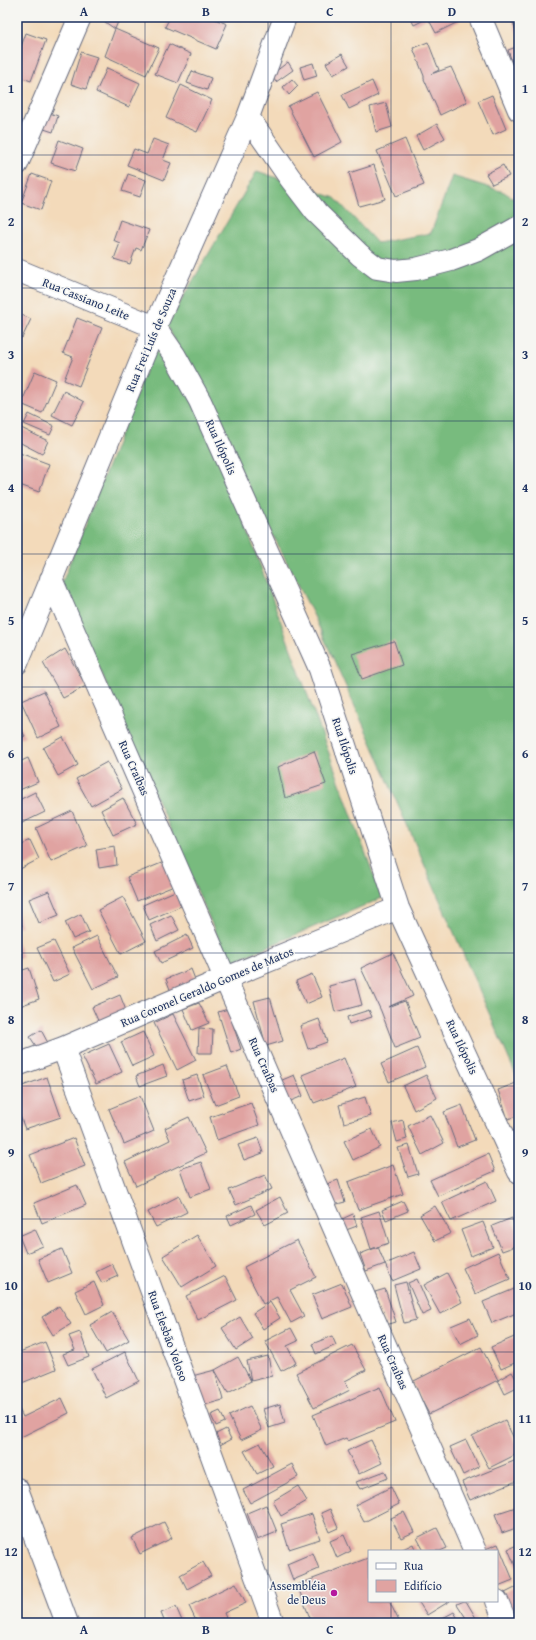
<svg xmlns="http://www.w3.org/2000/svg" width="536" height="1640" viewBox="0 0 536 1640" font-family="'Gentium Book Plus',serif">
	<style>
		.forest { fill: #78bb7e; stroke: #4a756e }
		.building { fill: #e0a3a1 }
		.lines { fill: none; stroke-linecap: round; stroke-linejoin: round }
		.minor-casing { stroke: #676b7e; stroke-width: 24 }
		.minor { stroke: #fff; stroke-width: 22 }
		.grid { fill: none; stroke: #1b2f5e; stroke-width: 1; stroke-opacity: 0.55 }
		.poi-dot { fill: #b5179e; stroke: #f6f6f2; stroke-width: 1.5 }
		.labels { text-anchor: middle; stroke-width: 3; stroke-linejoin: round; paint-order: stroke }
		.street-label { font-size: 12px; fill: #1b2f5e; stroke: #f6f6f2 }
		.poi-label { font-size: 12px; fill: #1b2f5e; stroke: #f6f6f2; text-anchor: end }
		.neatline { fill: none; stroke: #1b2f5e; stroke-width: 1.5 }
		.grid-label { font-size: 13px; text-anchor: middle; font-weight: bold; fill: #1b2f5e }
	</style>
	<rect width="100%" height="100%" fill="#f6f6f2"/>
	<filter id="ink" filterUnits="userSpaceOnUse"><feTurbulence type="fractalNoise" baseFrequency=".025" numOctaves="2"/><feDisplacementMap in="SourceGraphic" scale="8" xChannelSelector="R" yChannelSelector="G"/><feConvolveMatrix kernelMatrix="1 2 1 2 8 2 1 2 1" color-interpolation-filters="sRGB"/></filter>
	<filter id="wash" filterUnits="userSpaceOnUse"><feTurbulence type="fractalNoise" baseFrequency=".012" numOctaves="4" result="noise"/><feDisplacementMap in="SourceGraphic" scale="16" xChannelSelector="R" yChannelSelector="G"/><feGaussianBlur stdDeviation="0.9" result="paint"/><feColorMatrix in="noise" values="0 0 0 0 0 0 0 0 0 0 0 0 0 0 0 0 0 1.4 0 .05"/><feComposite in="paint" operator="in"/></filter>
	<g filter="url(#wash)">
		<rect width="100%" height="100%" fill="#f3daba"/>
		<path class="forest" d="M257,171L335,198L377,243L431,233L452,176L504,192L519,202V1082L371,742L314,616L167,325Z
			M154,349L200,401L382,898L229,963L62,583Z"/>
		<g id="blocks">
			<path class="building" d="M98,17H120L115,29Z
				M170,17H210L227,24L216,49L165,27Z
				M410,17H458L460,21L436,33L428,18L414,25Z
				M511,17H519V39Z
				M115,29L159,48L146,75L105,56Z
				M26,33L46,40L31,81L17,76V58Z
				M428,42L439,70L431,74L451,67L467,102L440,115L424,79V76L413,48Z
				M169,44L191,54L178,83L155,74Z
				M519,46V66L514,68L508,50Z
				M81,52L97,57L86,89L71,84Z
				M342,54L349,66L333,75L326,63Z
				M288,62L293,70L276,82L271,75Z
				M313,63L317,76L304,80L300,67Z
				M107,68L140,83L129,107L96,92Z
				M192,71L211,78L207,90L187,83Z
				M292,79L298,86L289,95L283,87Z
				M372,81L378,95L349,109L342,95Z
				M181,85L212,100L197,132L166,118Z
				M317,92L342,142L314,157L288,106Z
				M492,95L506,129L493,135L478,101Z
				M386,103L392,127L376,132L370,107Z
				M44,111L58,116L53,132L38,127Z
				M437,124L445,138L423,150L416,136Z
				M153,139L169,145L163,160L171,163L164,180L127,165L134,149L147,154Z
				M405,139L424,185L396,196L377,151Z
				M59,140L83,149L75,171L51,163Z
				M374,165L385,199L359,206L349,173Z
				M503,165L509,176L492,184L486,174Z
				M32,174L51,181L41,210L21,203Z
				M128,174L146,180L140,197L122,191Z
				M120,220L149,230L141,250L136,248L130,264L114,259L120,243L113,240Z
				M17,313L31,319L22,338L17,336Z
				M77,318L102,328L79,386L64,380L73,357L63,353Z
				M35,371L56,380L42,413L21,404Z
				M64,391L84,402L72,425L52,415Z
				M29,414L54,426L50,435L24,424Z
				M17,426L48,441L42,454L17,441Z
				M17,452L49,464L39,492L17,484Z
				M394,641L402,665L362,679L352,654Z
				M65,649L86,686L63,698L43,663Z
				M44,691L61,727L38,738L21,701Z
				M17,723L25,736L17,740Z
				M63,737L78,765L58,776L43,748Z
				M314,751L326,784L285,798L278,767Z
				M28,758L38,782L17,791V763Z
				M107,762L122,789L91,806L76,779Z
				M35,792L45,812L18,825L17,801Z
				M123,798L137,824L113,835L101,810Z
				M72,811L87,846L51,862L36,828Z
				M30,840L39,859L20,869L17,864V846Z
				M115,846L117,865L99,868L96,849Z
				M169,860L179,884L137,901L127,877Z
				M49,891L59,915L39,923L29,899Z
				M175,891L181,906L149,920L143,905Z
				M123,897L146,941L121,954L98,910Z
				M17,910L22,926L17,927Z
				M81,914L89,932L73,939L65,922Z
				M171,915L179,930L157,941L150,925Z
				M187,935L193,948L161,963L155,951Z
				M97,936L118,977L93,989L72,948Z
				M17,941L23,957L17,960Z
				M54,941L70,974L53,982L37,948Z
				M393,953L413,996L388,1007L405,1001L420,1038L395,1048L381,1011L361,968Z
				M29,968L39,999L17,1007V972Z
				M191,969L196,982L171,992L166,979Z
				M312,974L322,997L306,1004L296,981Z
				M355,979L362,1005L335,1012L329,986Z
				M120,995L127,1013L100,1025L92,1007Z
				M270,997L283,1041L266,1046L254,1001Z
				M199,1003L209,1023L192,1030L183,1009Z
				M228,1009L241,1049L231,1053L218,1012Z
				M369,1010L372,1017L349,1024L347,1017Z
				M173,1014L196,1060L177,1070L154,1023Z
				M319,1019L327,1042L308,1049L300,1026Z
				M199,1028L213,1029L212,1053H198Z
				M41,1030L48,1043L38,1049L30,1037Z
				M143,1032L154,1056L132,1066L121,1042Z
				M109,1044L122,1072L96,1084L82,1056Z
				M417,1048L425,1067L389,1082L381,1064Z
				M344,1058L356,1087L314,1103L302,1075Z
				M163,1065L167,1076L140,1086L136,1076Z
				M227,1066L239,1096L215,1105L203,1075Z
				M197,1075L204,1096L189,1101L182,1080Z
				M294,1075L303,1096L288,1102L280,1081Z
				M426,1075L437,1098L414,1110L403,1086Z
				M47,1077L61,1117L25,1129L17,1108V1088Z
				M516,1083L519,1091V1115L508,1119L498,1090Z
				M140,1096L154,1131L124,1144L109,1109Z
				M365,1097L371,1116L344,1123L339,1105Z
				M251,1103L259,1125L217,1140L210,1117Z
				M462,1105L475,1140L457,1147L444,1112Z
				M430,1115L444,1143L422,1155L408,1126Z
				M189,1117L206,1153L136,1186L125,1162L170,1140L165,1128Z
				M403,1120L407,1139L397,1142L392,1123Z
				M372,1129L380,1147L353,1160L344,1141Z
				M74,1138L85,1166L41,1183L30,1155Z
				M258,1138L263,1153L244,1160L238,1145Z
				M409,1145L418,1174L408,1177L398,1148Z
				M488,1154L495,1171L438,1196L430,1180Z
				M201,1162L211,1189L190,1197L180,1169Z
				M393,1165L403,1194L358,1210L348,1182Z
				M265,1175L272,1189L236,1205L229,1190Z
				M338,1180L345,1202L333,1205L327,1184Z
				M487,1181L496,1201L451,1221L442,1202Z
				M77,1185L86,1205L42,1223L34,1203Z
				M179,1196L187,1212L156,1227L148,1212Z
				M280,1197L288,1213L265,1225L256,1210Z
				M403,1201L408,1211L386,1220L382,1210Z
				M251,1205L255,1214L231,1225L227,1216Z
				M435,1206L451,1233L435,1241L420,1215Z
				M379,1211L389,1243L371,1249L361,1217Z
				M353,1214L357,1226L346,1230L342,1219Z
				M512,1218L519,1236V1245L502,1251L492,1226Z
				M483,1222L493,1247L471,1256L461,1230Z
				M35,1229L43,1246L26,1253L19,1236Z
				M197,1235L216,1266L182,1287L163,1256Z
				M297,1240L316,1277L290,1290L304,1316L291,1323L277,1297L263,1304L244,1267Z
				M378,1247L385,1264L366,1271L360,1254Z
				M62,1249L72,1273L48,1283L38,1259Z
				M414,1252L421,1269L392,1281L385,1264Z
				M498,1252L510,1279L475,1294L463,1268Z
				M112,1264L118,1276L102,1283L96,1272Z
				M447,1273L462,1302L440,1314L424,1285Z
				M225,1276L237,1300L198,1320L186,1296Z
				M417,1279L431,1311L422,1315L408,1283Z
				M94,1282L104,1305L86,1314L75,1291Z
				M406,1282L416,1320L404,1323L394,1285Z
				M342,1283L352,1307L322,1319L312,1295Z
				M519,1287V1312L492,1323L483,1302Z
				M385,1289L396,1322L386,1325L375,1292Z
				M270,1302L280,1318L263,1329L253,1313Z
				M59,1306L71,1324L53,1335L42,1317Z
				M112,1312L129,1340L106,1353L90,1325Z
				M240,1317L253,1339L236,1350L222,1328Z
				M470,1318L478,1335L460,1344L451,1326Z
				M291,1328L298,1341L287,1346L296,1363L281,1371L265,1341Z
				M80,1332L89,1357L68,1365L63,1354L75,1350L69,1336Z
				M519,1335V1361L501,1369L491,1347Z
				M332,1336L336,1345L316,1354L312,1344Z
				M45,1342L56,1369L17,1385V1353Z
				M352,1345L366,1370L345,1381L350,1390L314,1408L296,1373Z
				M481,1347L498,1380L429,1414L412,1382Z
				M125,1352L139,1381L106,1398L92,1369Z
				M268,1356L272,1376L251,1381L228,1393L215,1370L238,1357L251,1381L247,1361Z
				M215,1370L223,1400L201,1406L192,1376Z
				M512,1372L519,1384V1387L505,1394L498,1380Z
				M380,1387L395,1422L348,1441L346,1438L326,1446L313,1415Z
				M62,1398L69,1413L17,1439V1405L23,1417Z
				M280,1404L285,1423L269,1428L263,1409Z
				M250,1406L262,1430L241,1440L229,1416Z
				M220,1411L225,1422L216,1426L211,1415Z
				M505,1420L519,1449V1453L489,1468L472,1436Z
				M226,1429L231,1439L220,1445L214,1435Z
				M371,1440L382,1463L359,1474L347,1451Z
				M466,1440L479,1467L463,1475L450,1447Z
				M260,1443L273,1466L257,1474L244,1451Z
				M519,1459V1480L470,1500L462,1482Z
				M292,1464L298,1477L250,1503L243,1490Z
				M385,1471L388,1478L360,1489L356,1482Z
				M298,1486L307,1501L281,1516L273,1501Z
				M391,1487L399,1504L364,1522L355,1505Z
				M266,1505L277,1532L257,1540L247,1513Z
				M519,1506V1527L502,1533L495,1514Z
				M330,1509L338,1528L329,1532L321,1513Z
				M404,1512L414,1532L401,1538L391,1518Z
				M312,1514L320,1539L289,1549L281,1524Z
				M164,1522L172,1538L140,1554L132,1538Z
				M437,1528L447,1548L440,1551H424L417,1538Z
				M344,1535L351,1551L337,1558L330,1541Z
				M413,1544L416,1551H399Z
				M498,1544L513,1580L498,1586L497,1551H484L483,1550Z
				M519,1544V1575L508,1549Z
				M313,1553L319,1569L293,1580L287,1564Z
				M368,1558L369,1601H389L400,1623H312L297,1585Z
				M203,1562L211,1576L187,1589L180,1575Z
				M236,1583L246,1603L224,1613L228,1623H197L189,1606Z
				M519,1586V1612L511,1616L501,1595Z
				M418,1601H450L427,1615Z
				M464,1601H466L479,1623H443L441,1619L454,1612L460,1622L466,1618L457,1604Z
				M176,1607L183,1623H165L161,1613Z"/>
		</g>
	</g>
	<g filter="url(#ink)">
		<use href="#blocks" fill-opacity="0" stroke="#676b7e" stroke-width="1"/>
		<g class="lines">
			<defs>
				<path id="minor" d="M480,17L519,110
					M248,117L290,178L316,212L360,255L377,268L396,271L416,269L451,260L478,250L519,227
					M17,164L80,17
					M17,270L155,327
					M155,327L175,356L200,401L320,669L398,908L519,1172
					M51,579L475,1551
					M17,663L155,327L248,117L285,17
					M63,1048L273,1623
					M17,1065L63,1048L226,978L398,908
					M17,1489L67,1623
					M497,1601L506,1623"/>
			</defs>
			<use href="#minor" class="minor-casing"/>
			<use href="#minor" class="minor"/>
		</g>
	</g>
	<path class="grid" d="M145,17V1623M268,17V1623M391,17V1551M17,155H519M17,288H519M17,421H519M17,554H519M17,687H519M17,820H519M17,953H519M17,1086H519M17,1219H519M17,1352H519M17,1485H519M391,1601V1623"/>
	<circle class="poi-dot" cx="334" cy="1593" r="4"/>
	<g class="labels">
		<g class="street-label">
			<text transform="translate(86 299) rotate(22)" y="4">Rua Cassiano Leite</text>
			<text transform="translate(151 340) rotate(-67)" y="4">Rua Frei Luís de Souza</text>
			<text transform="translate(221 447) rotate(66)" y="4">Rua Ilópolis</text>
			<text transform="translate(345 746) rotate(72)" y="4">Rua Ilópolis</text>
			<text transform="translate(134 768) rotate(66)" y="4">Rua Craíbas</text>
			<text transform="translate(207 987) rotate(-23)" y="4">Rua Coronel Geraldo Gomes de Matos</text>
			<text transform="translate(462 1047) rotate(65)" y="4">Rua Ilópolis</text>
			<text transform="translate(264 1065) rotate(66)" y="4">Rua Craíbas</text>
			<text transform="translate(168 1336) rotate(70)" y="4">Rua Elesbão Veloso</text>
			<text transform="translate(393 1362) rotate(66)" y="4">Rua Craíbas</text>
		</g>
		<g class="poi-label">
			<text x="326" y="1590">Assembléia<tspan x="326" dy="14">de Deus</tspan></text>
		</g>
	</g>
	<rect width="536" height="1640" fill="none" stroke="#f6f6f2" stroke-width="44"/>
	<rect x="368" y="1550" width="130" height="52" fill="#f6f6f2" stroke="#9ea6b7"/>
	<rect x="376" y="1563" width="20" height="6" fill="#ffffff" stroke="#9ea6b7"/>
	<text x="404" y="1570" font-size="12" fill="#1b2f5e">Rua</text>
	<rect x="376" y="1580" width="20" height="12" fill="#e0a3a1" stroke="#9ea6b7"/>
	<text x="404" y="1590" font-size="12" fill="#1b2f5e">Edifício</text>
	<rect x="22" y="22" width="492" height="1596" class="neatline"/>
	<g class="grid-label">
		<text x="84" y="16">A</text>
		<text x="206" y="16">B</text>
		<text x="330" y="16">C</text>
		<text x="452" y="16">D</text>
		<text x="11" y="93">1</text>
		<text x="525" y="93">1</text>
		<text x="11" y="226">2</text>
		<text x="525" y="226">2</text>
		<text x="11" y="359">3</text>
		<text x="525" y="359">3</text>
		<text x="11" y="492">4</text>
		<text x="525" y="492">4</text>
		<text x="11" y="625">5</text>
		<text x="525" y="625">5</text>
		<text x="11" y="758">6</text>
		<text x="525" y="758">6</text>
		<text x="11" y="891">7</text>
		<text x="525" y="891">7</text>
		<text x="11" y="1024">8</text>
		<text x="525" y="1024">8</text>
		<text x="11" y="1157">9</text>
		<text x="525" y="1157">9</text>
		<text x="11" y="1290">10</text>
		<text x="525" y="1290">10</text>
		<text x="11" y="1423">11</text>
		<text x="525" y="1423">11</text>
		<text x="11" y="1556">12</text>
		<text x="525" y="1556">12</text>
		<text x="84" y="1634">A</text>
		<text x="206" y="1634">B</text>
		<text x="330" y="1634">C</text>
		<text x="452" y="1634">D</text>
	</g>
</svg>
